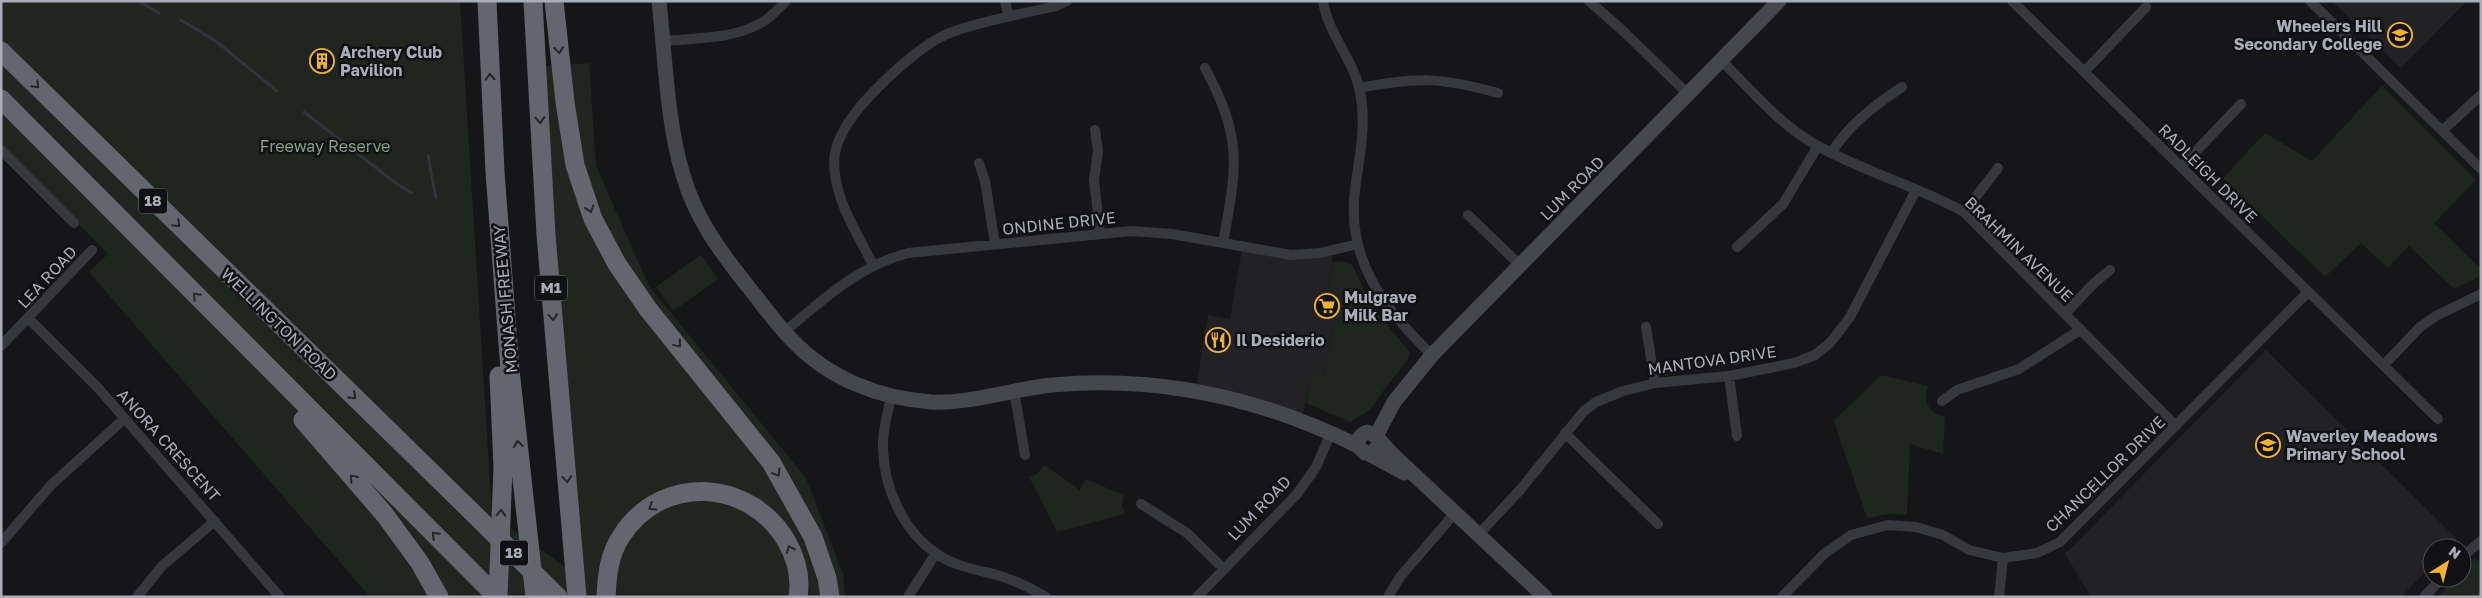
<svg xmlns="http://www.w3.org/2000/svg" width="2482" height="598" viewBox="0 0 2482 598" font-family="'Golos Text',sans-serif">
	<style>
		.built { fill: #222225 }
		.green { fill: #1e261f }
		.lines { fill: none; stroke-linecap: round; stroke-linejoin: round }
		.stream { stroke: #2c353c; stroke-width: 3 }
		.street { stroke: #37383d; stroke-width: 10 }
		.secondary { stroke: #45474d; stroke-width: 15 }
		.highway { stroke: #63666e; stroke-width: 19 }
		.highway-bridge { stroke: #63666e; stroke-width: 19 }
		.oneway { stroke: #26262a }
		.labels { text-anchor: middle; stroke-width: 5; stroke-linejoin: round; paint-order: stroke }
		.shield { fill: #111113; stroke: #7b7e86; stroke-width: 1 }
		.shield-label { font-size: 15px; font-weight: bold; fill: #a8adb8 }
		.poi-label { font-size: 16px; font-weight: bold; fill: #a8adb8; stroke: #111113; text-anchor: start }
		.park-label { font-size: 16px; fill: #7fa381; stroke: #111113 }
		.street-label { font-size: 16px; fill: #a8adb8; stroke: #111113 }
	</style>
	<rect width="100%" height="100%" fill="#161618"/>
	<path class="built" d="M2332,1H2467L2401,68Z
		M1242,249L1331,253L1333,263L1327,294L1340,297L1324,376L1312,374L1302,417L1196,387L1208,315L1230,319Z
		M2266,350L2457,539L2449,548H2432V565L2401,597H2091L2065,554Z"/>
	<path class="green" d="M1,1H460L492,515L575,574L537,67L589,63L596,166L649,286L806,478L843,574L845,597H370L89,272L108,254L1,144Z
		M2382,86L2476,180L2434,223L2481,269V276L2454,289L2409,246L2388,268L2361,243L2325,277L2223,178L2265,133L2312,161Z
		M701,255L718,279L673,311L656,287Z
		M1342,261L1352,265L1373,308L1410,352L1407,361L1383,391L1371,409L1350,422L1306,403L1312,374L1324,376L1340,298L1327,295L1333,263Z
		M1881,375L1928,386C1922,400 1929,414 1945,417L1943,454L1910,444L1907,515L1889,514L1867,518L1834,421Z
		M1044,465L1080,490L1086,479L1124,495L1122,506L1125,514L1057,532L1029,477L1037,474Z
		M2475,558L2481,563V597H2438L2456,578H2462V571Z"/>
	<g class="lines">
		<path class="stream" d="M139,1L159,13
			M181,20L217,42L277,91
			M304,112L397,184L412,193
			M428,156L436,198"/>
		<path class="street" d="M1005,1L1009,17
			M1323,1C1328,34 1354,60 1360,92C1367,126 1359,157 1355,190C1346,260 1385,310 1432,355
			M1589,1L1622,30L1688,94
			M2012,1L2438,419
			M2310,1L2481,169
			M664,41C694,38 732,39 759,24C770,19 778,9 786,1
			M1721,60C1751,90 1781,126 1818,146C1864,172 1917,186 1964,212L2176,426
			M1205,68C1243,139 1237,166 1223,243
			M2084,72L2146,7
			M1359,88C1417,77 1441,77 1498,93
			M1095,130L1098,151L1094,180L1100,233
			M2443,130L2481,95
			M1,150L74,223
			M1832,152C1848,125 1876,104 1902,87
			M979,163L985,181L995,244
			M2181,167L2241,104
			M1964,212L1998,168
			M1468,215L1520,265
			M1737,247L1783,204L1818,146
			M873,265C859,236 839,207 835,174C833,161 835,146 842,134C857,102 919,44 952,32C985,20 1022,14 1056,6L1067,1
			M2065,314L2093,284L2110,270
			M29,319L99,389L280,597
			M1646,327L1655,383
			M784,332C823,300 858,266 908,253L1132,231L1172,234L1291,255L1320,253L1358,244
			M1,346L92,250
			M2384,365L2420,327L2436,316L2481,294
			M1729,376L1737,436
			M1014,390L1025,455
			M891,396C888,413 882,431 883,449C884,488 903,531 937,554C954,566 977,570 997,575C1014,580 1031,588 1046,597
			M1942,401L1957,390L2019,369L2080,330
			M1565,433L1658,524
			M1141,504L1187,533L1224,569
			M1479,534L1520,490L1584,411L1596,402L1623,391L1655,383L1729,376L1794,363L1815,355L1830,343L1850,317L1916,190
			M1,543L51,485L124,419
			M2462,557L2481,541
			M137,597L162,566L215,521
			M908,597L936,553
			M1197,597L1297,494L1316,467L1331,433
			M1388,597L1400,577L1455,513
			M1782,597L1824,554L1851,535L1888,525L1916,527L1943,535L1969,550L2003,558L2037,553L2060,542L2308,292
			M1999,597L2003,558
			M2424,597L2442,578"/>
		<path class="secondary" d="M659,1C665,55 667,124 683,175C695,217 719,250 746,284C761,302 775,323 792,340C829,379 879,398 931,402C971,404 1012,389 1052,385C1159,375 1261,398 1358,446
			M1376,436L1394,402L1432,355L1779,1
			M1378,438L1379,445L1372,453H1365L1358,446C1357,439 1361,434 1367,432L1376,436L1391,453L1545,597
			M1369,454L1404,473"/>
		<path class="highway" d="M487,1L495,172L510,370L535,597
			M533,1L546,235L577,597
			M554,1L565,102L575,165L593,219L617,264L648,309L771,462L813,537L827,578L830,597
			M1,51L470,510
			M1,99L497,597
			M303,420L385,515L420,563L439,597
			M498,597L503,467L499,376
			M606,597C607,575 609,554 622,535C663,473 751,479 787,542C796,558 801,578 798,597"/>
		<path class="highway-bridge" d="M470,510L558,597"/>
	</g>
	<defs><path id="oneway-chevron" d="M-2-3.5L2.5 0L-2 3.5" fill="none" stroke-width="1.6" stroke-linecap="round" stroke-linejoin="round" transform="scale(1.25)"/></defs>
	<g class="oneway">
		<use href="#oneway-chevron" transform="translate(559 50) rotate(84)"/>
		<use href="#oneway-chevron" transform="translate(490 77) rotate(-93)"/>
		<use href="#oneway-chevron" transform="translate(36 85) rotate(45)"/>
		<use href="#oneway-chevron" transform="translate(540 120) rotate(87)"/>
		<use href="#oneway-chevron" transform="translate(590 209) rotate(71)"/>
		<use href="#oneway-chevron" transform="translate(177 224) rotate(45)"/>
		<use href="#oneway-chevron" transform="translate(196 296) rotate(-134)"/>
		<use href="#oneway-chevron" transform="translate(553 317) rotate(85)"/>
		<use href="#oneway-chevron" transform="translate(678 344) rotate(50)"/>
		<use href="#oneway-chevron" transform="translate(353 396) rotate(44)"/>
		<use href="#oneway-chevron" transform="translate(518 444) rotate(-96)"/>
		<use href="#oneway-chevron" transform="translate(777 473) rotate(59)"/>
		<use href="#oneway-chevron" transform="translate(353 478) rotate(-131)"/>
		<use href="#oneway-chevron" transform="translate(567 479) rotate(85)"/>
		<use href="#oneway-chevron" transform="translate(652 507) rotate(148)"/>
		<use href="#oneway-chevron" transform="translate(501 513) rotate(-88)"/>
		<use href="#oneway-chevron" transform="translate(435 535) rotate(-135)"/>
		<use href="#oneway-chevron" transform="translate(790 549) rotate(-114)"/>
	</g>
	<defs>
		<symbol id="school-ring" viewBox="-11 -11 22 22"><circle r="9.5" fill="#111113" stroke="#f2b134" stroke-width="1.5"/><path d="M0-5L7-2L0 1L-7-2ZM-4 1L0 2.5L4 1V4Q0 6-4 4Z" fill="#f2b134"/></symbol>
		<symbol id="building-ring" viewBox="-11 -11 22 22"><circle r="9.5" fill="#111113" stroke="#f2b134" stroke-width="1.5"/><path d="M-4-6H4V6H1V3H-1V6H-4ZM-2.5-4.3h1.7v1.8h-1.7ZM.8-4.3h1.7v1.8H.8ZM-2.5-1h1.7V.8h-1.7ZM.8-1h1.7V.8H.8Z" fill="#f2b134"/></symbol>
		<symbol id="supermarket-ring" viewBox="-11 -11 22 22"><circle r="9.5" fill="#111113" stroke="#f2b134" stroke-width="1.5"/><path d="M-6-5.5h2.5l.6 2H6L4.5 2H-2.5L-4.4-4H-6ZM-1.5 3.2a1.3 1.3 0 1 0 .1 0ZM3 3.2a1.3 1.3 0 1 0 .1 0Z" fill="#f2b134"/></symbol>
		<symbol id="restaurant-ring" viewBox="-11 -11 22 22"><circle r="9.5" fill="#111113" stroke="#f2b134" stroke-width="1.5"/><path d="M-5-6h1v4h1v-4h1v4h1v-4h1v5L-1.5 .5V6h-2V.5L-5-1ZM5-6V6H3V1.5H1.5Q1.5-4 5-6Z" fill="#f2b134"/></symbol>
	</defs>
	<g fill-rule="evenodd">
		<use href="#school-ring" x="2386" y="21" width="28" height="28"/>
		<use href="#building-ring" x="308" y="47" width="28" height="28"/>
		<use href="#supermarket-ring" x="1313" y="292" width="28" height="28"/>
		<use href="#restaurant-ring" x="1204" y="326" width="28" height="28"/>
		<use href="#school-ring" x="2254" y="431" width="28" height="28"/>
	</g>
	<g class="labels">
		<g class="shield">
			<rect x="139" y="188.5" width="28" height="25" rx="4"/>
			<rect x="535" y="275.5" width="32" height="25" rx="4"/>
			<rect x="500" y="540.5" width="28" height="25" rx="4"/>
		</g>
		<g class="shield-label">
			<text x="153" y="206">18</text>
			<text x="551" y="293">M1</text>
			<text x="514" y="558">18</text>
		</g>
		<g class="poi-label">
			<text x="2382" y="32" text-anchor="end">Wheelers Hill<tspan x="2382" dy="18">Secondary College</tspan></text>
			<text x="340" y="58">Archery Club<tspan x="340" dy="18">Pavilion</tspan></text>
			<text x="1344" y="303">Mulgrave<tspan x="1344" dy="18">Milk Bar</tspan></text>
			<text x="1236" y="346">Il Desiderio</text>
			<text x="2286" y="442">Waverley Meadows<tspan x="2286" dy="18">Primary School</tspan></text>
		</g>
		<g class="park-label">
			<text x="325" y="152">Freeway Reserve</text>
		</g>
		<g class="street-label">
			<text transform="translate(2208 173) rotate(45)" y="6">RADLEIGH DRIVE</text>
			<text transform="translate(1572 188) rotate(-45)" y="6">LUM ROAD</text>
			<text transform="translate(1059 223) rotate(-6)" y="6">ONDINE DRIVE</text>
			<text transform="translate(2019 249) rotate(44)" y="6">BRAHMIN AVENUE</text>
			<text transform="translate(47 277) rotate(-47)" y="6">LEA ROAD</text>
			<text transform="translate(505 299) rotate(-95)" y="6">MONASH FREEWAY</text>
			<text transform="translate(279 324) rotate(44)" y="6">WELLINGTON ROAD</text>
			<text transform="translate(1712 360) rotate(-8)" y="6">MANTOVA DRIVE</text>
			<text transform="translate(169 445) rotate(48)" y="6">ANORA CRESCENT</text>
			<text transform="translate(2105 474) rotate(-44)" y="6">CHANCELLOR DRIVE</text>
			<text transform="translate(1259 508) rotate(-46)" y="6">LUM ROAD</text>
		</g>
	</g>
	<rect width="2482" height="598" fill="none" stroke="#a8adb8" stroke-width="5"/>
	<g transform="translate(2447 563) rotate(36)"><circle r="24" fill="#111113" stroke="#4d4f55"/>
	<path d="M0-4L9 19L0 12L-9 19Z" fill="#f2b134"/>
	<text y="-8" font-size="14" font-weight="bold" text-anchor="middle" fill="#a8adb8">N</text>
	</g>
</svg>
